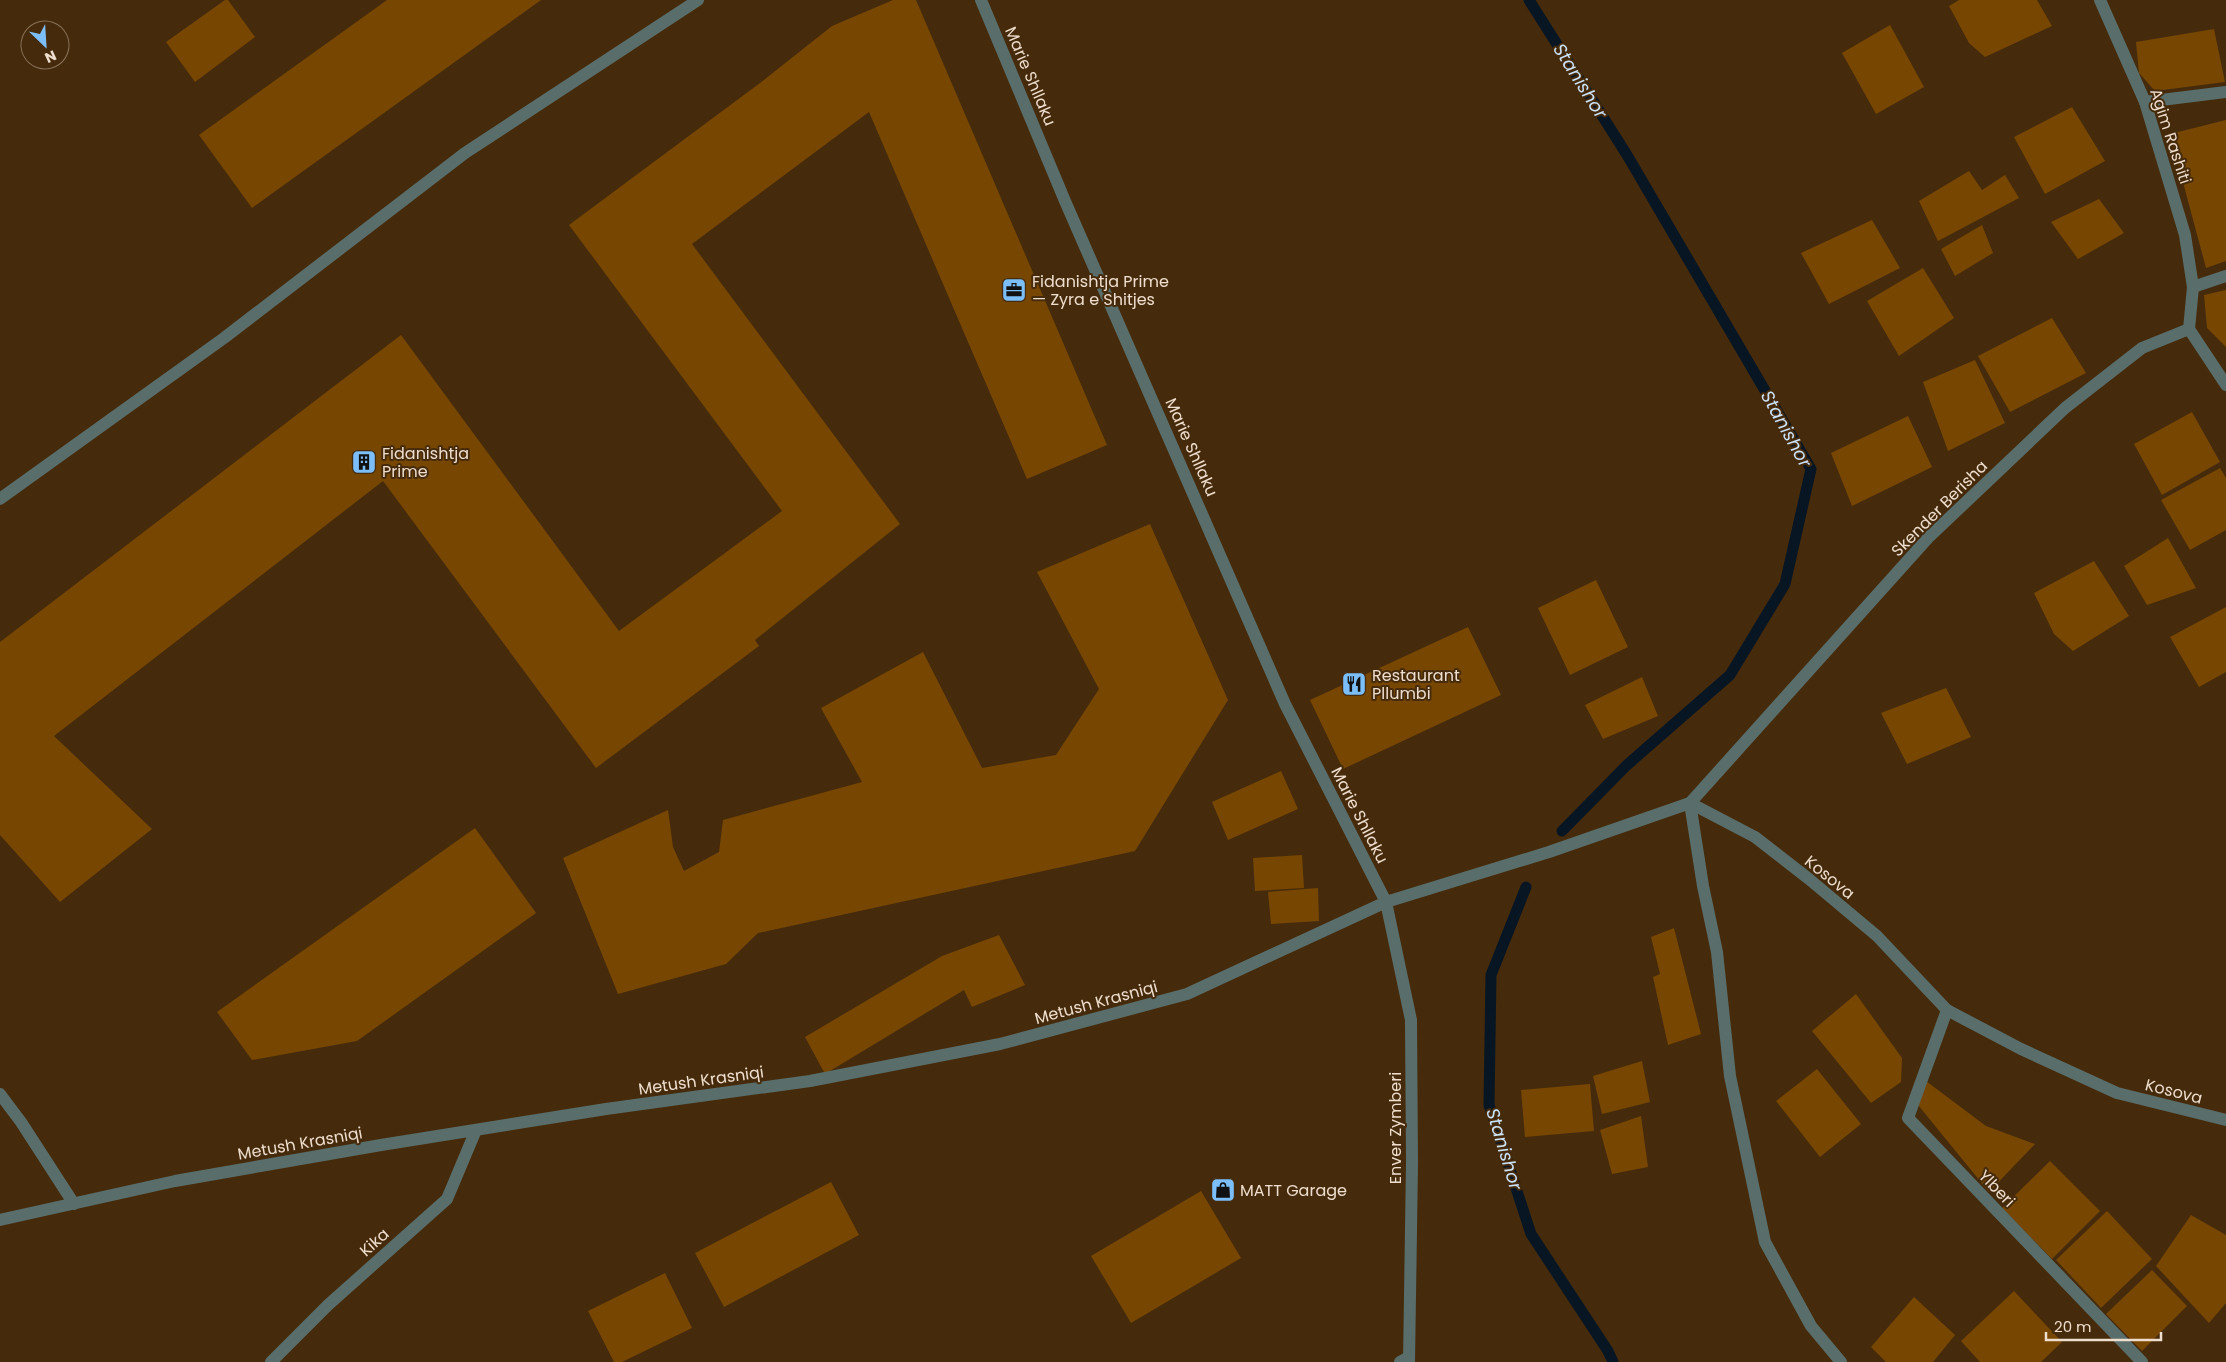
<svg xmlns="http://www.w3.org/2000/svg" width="2226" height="1362" viewBox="0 0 2226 1362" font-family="Poppins,sans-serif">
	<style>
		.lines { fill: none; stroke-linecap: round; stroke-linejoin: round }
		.stream { stroke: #081623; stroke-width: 11 }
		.building { fill: #774601 }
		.service { stroke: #596e6b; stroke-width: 12 }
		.minor { stroke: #596e6b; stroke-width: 12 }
		.tertiary { stroke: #596e6b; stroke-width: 12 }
		.labels { text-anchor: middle; stroke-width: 4; stroke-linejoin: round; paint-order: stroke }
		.street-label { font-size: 16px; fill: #efddcd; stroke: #452b0c }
		.poi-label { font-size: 16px; fill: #efddcd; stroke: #452b0c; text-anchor: start }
		.water-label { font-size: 18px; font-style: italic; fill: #cce3f9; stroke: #452b0c }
	</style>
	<rect width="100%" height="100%" fill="#452b0c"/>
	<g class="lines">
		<path class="stream" d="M1529,0L1627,155L1811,469L1785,584L1730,675L1627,765L1562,831
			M1526,887L1491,975L1489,1105L1531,1234L1608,1351L1613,1362"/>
	</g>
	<path class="building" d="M225,0H228L255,37L195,82L166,42Z
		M387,0H541L252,208L199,135Z
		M893,0H916L1107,445L1027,479L869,112L692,244L900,524L755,640L759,646L596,768L383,481L54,736L152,829L60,902L0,835V642L401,335L619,631L782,511L569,225L760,83L832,26Z
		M1959,0H2037L2052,26L1985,57L1969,43L1949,6Z
		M1890,25L1924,87L1876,114L1842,53Z
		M2214,29L2225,82L2155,91L2139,73L2136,42Z
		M2072,107L2105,161L2045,194L2014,137Z
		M2226,120V261L2206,268L2170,134Z
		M1969,171L1982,190L2005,175L2019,198L1938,241L1919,201Z
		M2099,199L2124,233L2078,259L2051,222Z
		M1872,220L1900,268L1829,304L1801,253Z
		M1982,225L1993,253L1955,276L1941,249Z
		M1923,268L1954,318L1899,356L1867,301Z
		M2226,290V347L2207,328L2204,295Z
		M2052,318L2086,373L2010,412L1978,356Z
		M1975,360L2005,423L1948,451L1923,382Z
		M2192,412L2220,462L2162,495L2134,444Z
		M1908,416L1932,467L1852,506L1831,453Z
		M2220,468L2226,478V530L2190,550L2161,500Z
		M1150,524L1228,700L1135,851L758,933L726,964L618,994L563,858L668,810L673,847L684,871L719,852L723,820L862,782L821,708L923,652L982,768L1056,755L1099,689L1037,572Z
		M2168,538L2196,588L2147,605L2124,566Z
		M2094,561L2129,616L2073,651L2054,634L2034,593Z
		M1596,580L1628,647L1570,675L1538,608Z
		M2226,607V672L2199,687L2170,637Z
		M1468,627L1501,695L1343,769L1310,700Z
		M1642,677L1658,716L1603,739L1585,705Z
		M1946,688L1971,737L1907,764L1881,713Z
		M1281,771L1298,809L1228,840L1212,802Z
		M475,828L536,913L357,1041L252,1060L217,1012Z
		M1302,855L1304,888L1255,891L1253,858Z
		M1318,888L1319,921L1271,924L1268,892Z
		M1674,928L1701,1034L1668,1045L1653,977L1660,974L1651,937Z
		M999,935L1025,985L972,1007L964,990L825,1074L805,1037L942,956Z
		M1856,994L1902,1058L1901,1082L1871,1103L1812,1031Z
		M1642,1061L1650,1102L1602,1114L1593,1076Z
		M1817,1069L1861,1124L1820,1157L1776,1101Z
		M1926,1081L1986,1126L2035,1144L1989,1192L1918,1105Z
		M1590,1084L1594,1131L1525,1137L1521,1090Z
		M1641,1116L1648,1167L1612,1174L1600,1130Z
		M2050,1161L2100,1211L2052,1259L2002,1208Z
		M831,1182L859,1235L724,1307L695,1253Z
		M1201,1191L1241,1258L1131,1323L1091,1256Z
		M2107,1211L2152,1259L2101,1308L2056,1260Z
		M2191,1215L2226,1235V1303L2209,1323L2156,1266Z
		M2152,1270L2187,1306L2142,1351L2106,1314Z
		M665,1273L692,1328L622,1362H614L588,1311Z
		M2014,1291L2062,1342L2041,1362H1980L1961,1341Z
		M1914,1297L1955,1335L1933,1362H1886L1871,1347Z"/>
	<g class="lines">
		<path class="service" d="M0,499L224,338L465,153L698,0
			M0,1094L21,1122L74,1204"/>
		<path class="minor" d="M2145,102L2226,92
			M2193,287L2226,276
			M2189,329L2226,385
			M1690,803L1703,886L1717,952L1730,1076L1765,1242L1811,1326L1841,1362
			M1947,1010L1908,1118L2142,1362
			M271,1362L328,1305L447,1199L476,1130
			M1400,1362L1409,1357"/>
		<path class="tertiary" d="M981,0L1065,201L1285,704L1386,902L1411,1020L1412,1163L1409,1362
			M1690,803L1928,538L2065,408L2142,348L2189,329L2193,287L2185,235L2145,102L2100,0
			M0,1220L175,1181L381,1145L606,1109L810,1081L1000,1044L1187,994L1386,902L1549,852L1690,803L1755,837L1809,879L1877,936L1947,1010L2021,1049L2117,1093L2226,1120"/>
	</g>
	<defs>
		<symbol id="office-square" viewBox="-11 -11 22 22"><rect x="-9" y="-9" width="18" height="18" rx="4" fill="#7bbef8" stroke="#452b0c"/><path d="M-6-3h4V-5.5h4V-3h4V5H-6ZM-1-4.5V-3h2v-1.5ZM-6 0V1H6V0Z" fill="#111"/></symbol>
		<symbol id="building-square" viewBox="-11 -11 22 22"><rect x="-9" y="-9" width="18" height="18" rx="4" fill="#7bbef8" stroke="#452b0c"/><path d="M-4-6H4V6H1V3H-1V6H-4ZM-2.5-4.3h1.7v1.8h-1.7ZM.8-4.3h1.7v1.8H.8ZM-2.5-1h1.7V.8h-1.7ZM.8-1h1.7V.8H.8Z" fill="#111"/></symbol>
		<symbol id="restaurant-square" viewBox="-11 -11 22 22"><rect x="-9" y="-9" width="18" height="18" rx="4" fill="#7bbef8" stroke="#452b0c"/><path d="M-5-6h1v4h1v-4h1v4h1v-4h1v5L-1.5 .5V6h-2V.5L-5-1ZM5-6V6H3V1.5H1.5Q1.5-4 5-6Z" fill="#111"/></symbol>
		<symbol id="shop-square" viewBox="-11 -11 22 22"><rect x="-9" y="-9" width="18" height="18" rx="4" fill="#7bbef8" stroke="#452b0c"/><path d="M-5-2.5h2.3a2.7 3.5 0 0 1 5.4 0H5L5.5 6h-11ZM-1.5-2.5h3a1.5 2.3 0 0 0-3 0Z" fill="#111"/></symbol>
	</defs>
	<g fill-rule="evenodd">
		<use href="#office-square" x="1000" y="276" width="28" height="28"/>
		<use href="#building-square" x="350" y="448" width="28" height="28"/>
		<use href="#restaurant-square" x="1340" y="670" width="28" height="28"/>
		<use href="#shop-square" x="1209" y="1176" width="28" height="28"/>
	</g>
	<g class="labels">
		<g class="street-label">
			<text transform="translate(1031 76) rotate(67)" y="6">Marie Shllaku</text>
			<text transform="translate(2171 136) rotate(72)" y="6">Agim Rashiti</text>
			<text transform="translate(1192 447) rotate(66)" y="6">Marie Shllaku</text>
			<text transform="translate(1939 508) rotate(-45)" y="6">Skender Berisha</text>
			<text transform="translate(1360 815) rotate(63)" y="6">Marie Shllaku</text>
			<text transform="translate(1830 877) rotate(39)" y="6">Kosova</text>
			<text transform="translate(1096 1002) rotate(-15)" y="6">Metush Krasniqi</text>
			<text transform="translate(701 1080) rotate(-8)" y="6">Metush Krasniqi</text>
			<text transform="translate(2174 1091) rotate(14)" y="6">Kosova</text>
			<text transform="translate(1395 1128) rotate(-90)" y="6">Enver Zymberi</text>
			<text transform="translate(300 1143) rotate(-10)" y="6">Metush Krasniqi</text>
			<text transform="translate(1997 1188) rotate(46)" y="6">Ylberi</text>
			<text transform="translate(374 1242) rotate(-42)" y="6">Kika</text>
		</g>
		<g class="poi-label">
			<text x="1032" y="287">Fidanishtja Prime<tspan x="1032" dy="18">— Zyra e Shitjes</tspan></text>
			<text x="382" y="459">Fidanishtja<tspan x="382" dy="18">Prime</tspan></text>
			<text x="1372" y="681">Restaurant<tspan x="1372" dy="18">Pllumbi</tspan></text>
			<text x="1240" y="1196">MATT Garage</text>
		</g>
		<g class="water-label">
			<text transform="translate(1580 81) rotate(58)" y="6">Stanishor</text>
			<text transform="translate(1786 429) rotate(61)" y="6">Stanishor</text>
			<text transform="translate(1504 1149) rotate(73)" y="6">Stanishor</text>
		</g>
	</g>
	<g transform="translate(45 45) rotate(155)"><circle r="24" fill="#452b0c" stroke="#897259"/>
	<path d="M0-4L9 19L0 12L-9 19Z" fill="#7bbef8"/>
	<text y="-8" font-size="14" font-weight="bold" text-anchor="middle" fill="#efddcd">N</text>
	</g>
	<path d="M2046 1332v8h115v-8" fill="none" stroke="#efddcd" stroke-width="2.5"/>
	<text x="2054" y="1332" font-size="15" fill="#efddcd" stroke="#452b0c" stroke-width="4" paint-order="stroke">20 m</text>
</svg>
